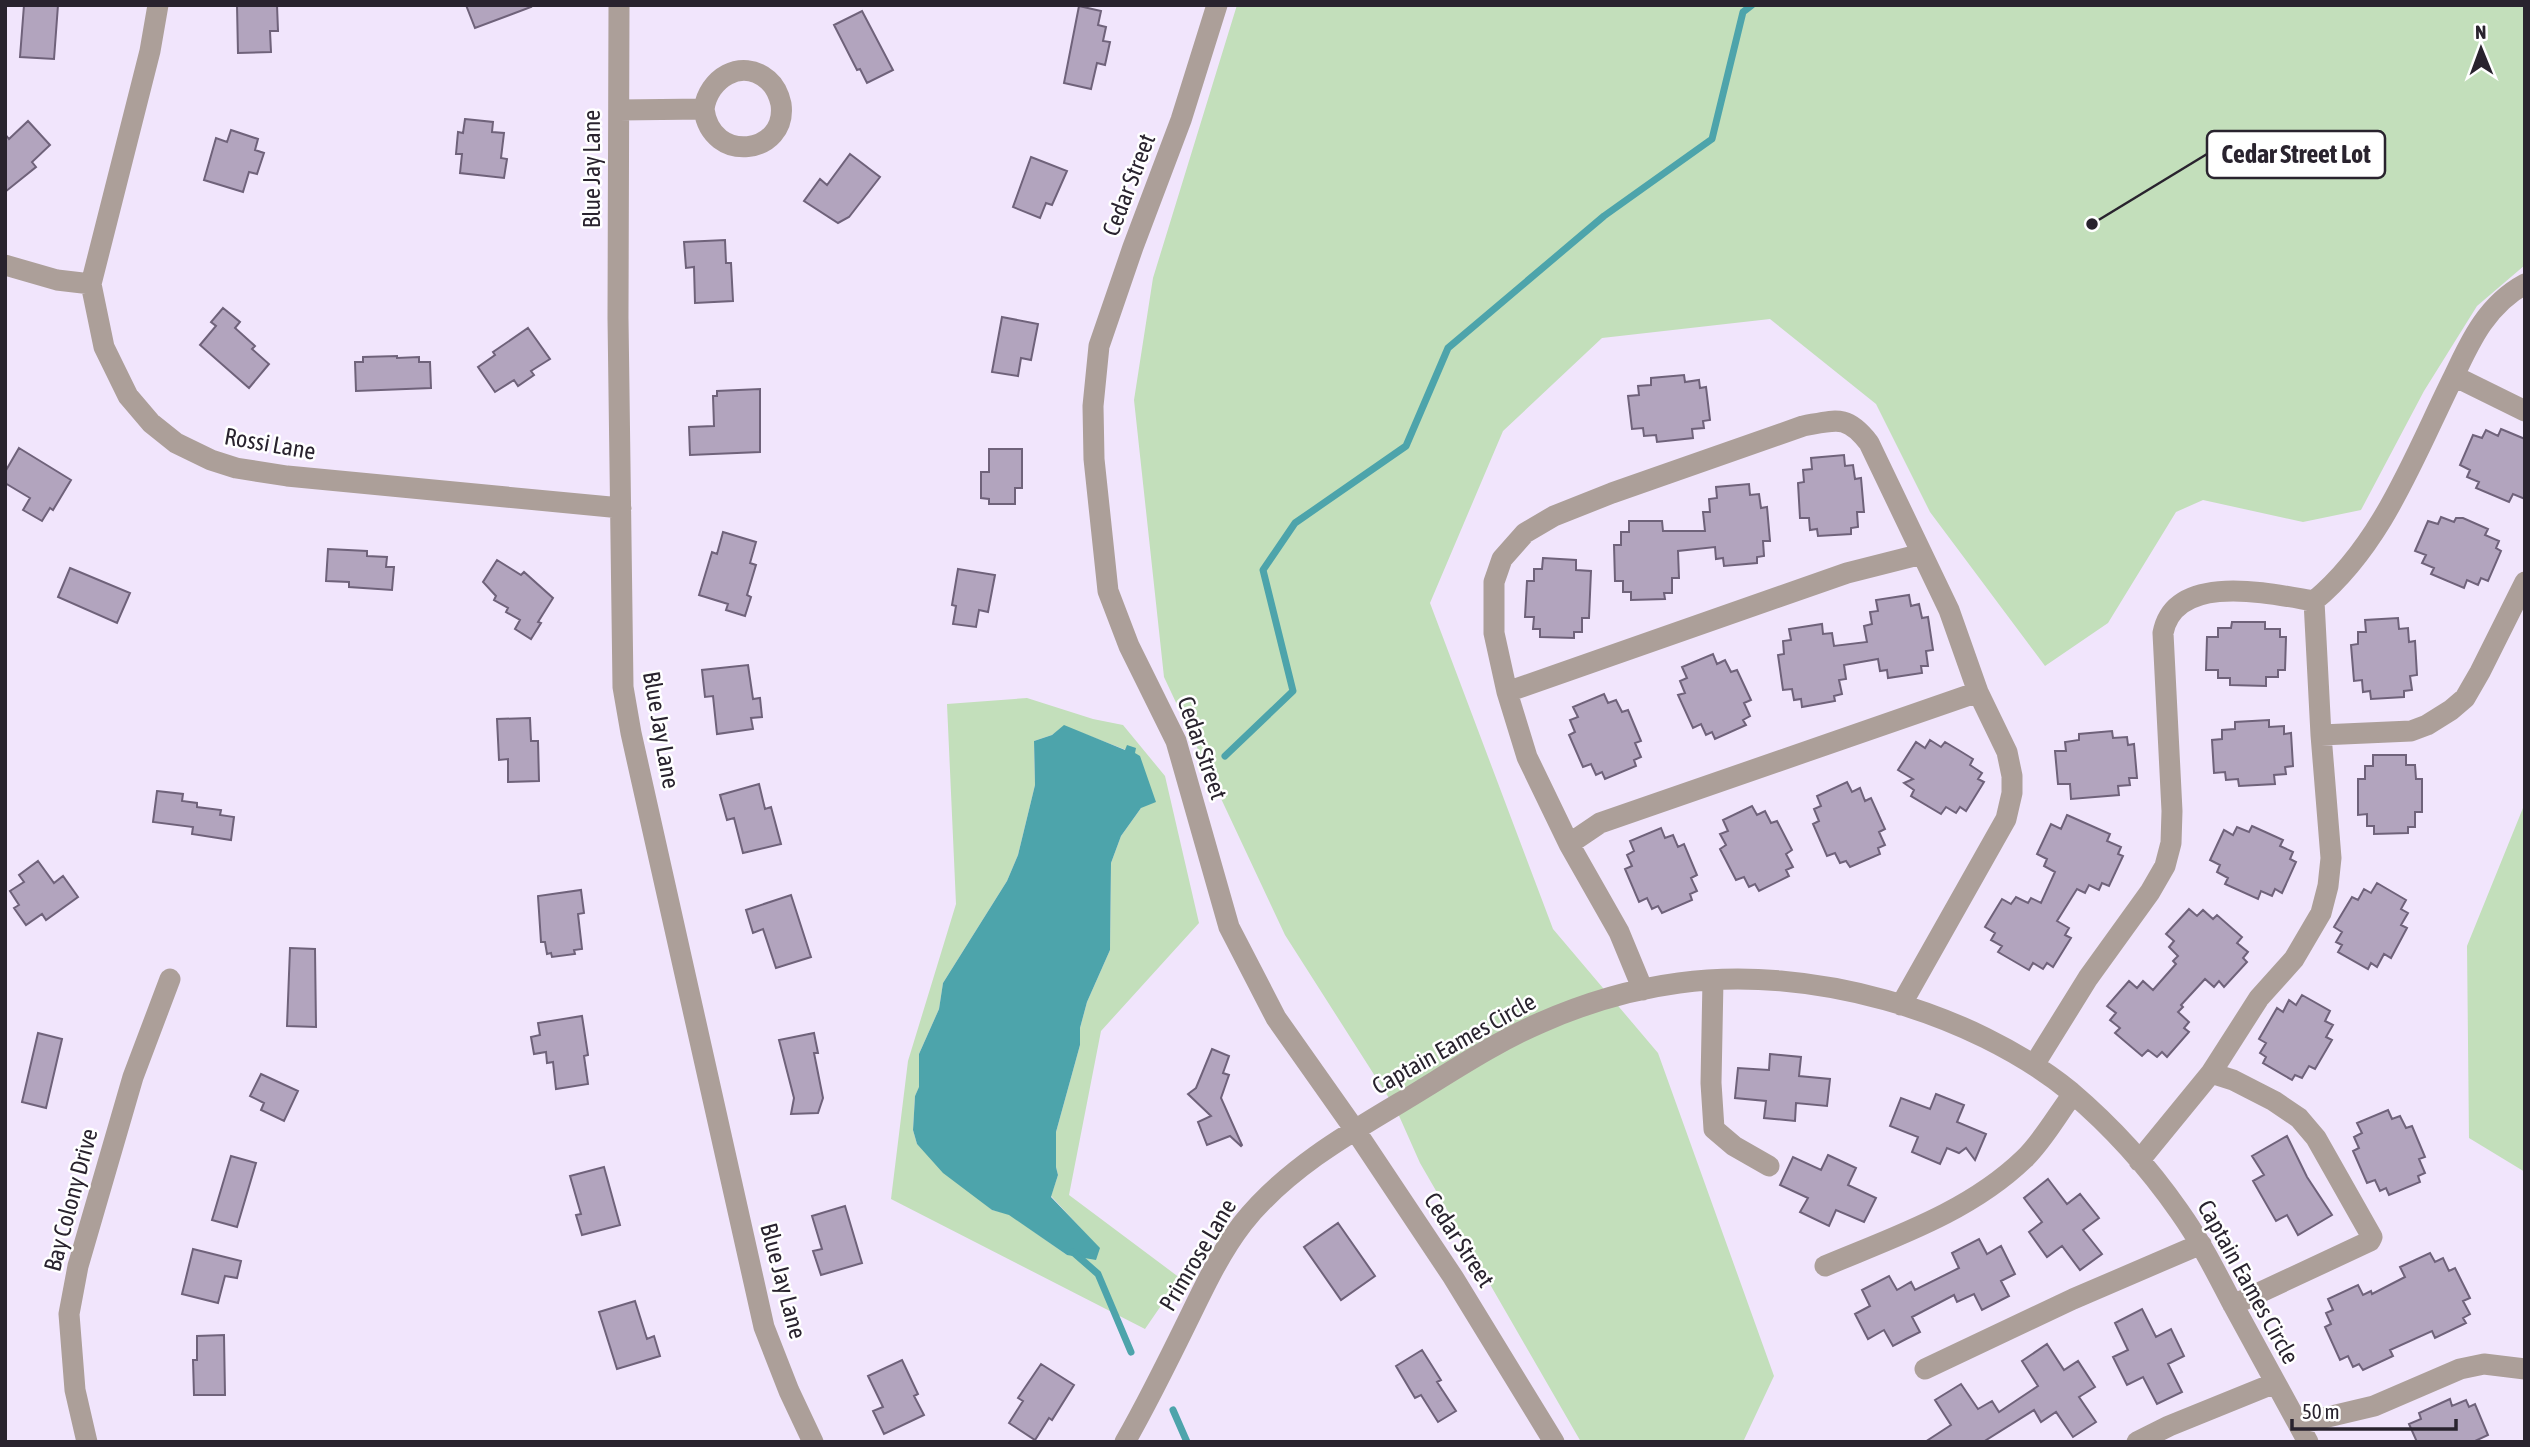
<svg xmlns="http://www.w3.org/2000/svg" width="2530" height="1447" viewBox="0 0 2530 1447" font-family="'Asap Condensed',sans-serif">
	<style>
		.green { fill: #c3dfbb; fill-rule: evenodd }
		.water { fill: #4da4ab }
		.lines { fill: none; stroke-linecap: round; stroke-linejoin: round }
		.stream { stroke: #4da4ab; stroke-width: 7 }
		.building { fill: #b2a4be; stroke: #6f627a; stroke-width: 2 }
		.minor { stroke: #ac9f99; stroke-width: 21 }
		.labels { text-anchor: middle; stroke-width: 5; stroke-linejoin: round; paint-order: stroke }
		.street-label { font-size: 24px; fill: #29232e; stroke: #fff }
		.leader { fill: none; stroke: #29232e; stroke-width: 2.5 }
		.callout-dot { fill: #29232e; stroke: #fff; stroke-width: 2.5 }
		.callout { fill: #fff; stroke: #29232e; stroke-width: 2.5 }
		.callout-label { font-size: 26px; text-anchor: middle; font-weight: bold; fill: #29232e }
	</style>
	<rect width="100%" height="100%" fill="#f1e5fc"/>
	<path class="green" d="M1237,5H2525V265L2477,306L2424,391L2361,510L2303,522L2203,500L2176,512L2108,623L2045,666L1930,512L1876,404L1770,319L1602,338L1503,431L1430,603L1553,929L1658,1053L1774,1376L1743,1442H1581L1420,1163L1396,1109L1285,935L1164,677L1134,400L1153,278Z
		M1027,698L1093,719L1123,725L1165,776L1199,923L1101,1031L1069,1195L1180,1278L1145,1329L891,1199L908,1061L956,904L947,704ZM1064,726L1126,750L1141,808L1121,836L1111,863L1110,950L1087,1002L1080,1028V1045L1056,1132V1167L1058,1175L1051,1196L1099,1248L1067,1255L1009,1214L992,1210L917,1144L913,1130L915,1096L919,1088V1054L939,1009L943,983L1007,881L1018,855L1035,785L1034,741L1052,735Z
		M2525,803V1172L2469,1138L2467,946Z"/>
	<path class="water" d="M1064,725L1125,750L1127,745L1136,748L1135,753L1140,756L1156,802L1141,808L1121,836L1111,863L1110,950L1087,1002L1080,1028V1045L1056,1132V1167L1058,1175L1051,1197L1100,1248L1096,1260L1067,1255L1009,1215L992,1210L943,1173L917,1144L913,1130L915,1096L919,1087V1054L939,1009L943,983L1007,881L1018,855L1035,785L1034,741L1052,735Z"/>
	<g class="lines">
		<path class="stream" d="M1225,756L1293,691L1263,570L1295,523L1406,446L1448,348L1604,216L1712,139L1743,12L1752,5
			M1073,1252L1098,1274L1131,1352
			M1173,1410L1187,1442"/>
	</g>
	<path class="building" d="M24,5H58L54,59L20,57Z
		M237,5H277L278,31H270L271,52L238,53Z
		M466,5H530L531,7L475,28Z
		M1079,6L1101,11L1098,25L1106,27L1103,41L1110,42L1105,65L1097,63L1091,89L1064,83Z
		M862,11L893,70L867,83L860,69L857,70L834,25Z
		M465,119L493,122L492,132L504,133L501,158L507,159L504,178L460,173L462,154H456L458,132L463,133Z
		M28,121L50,145L32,162L36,167L5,192V134L9,139Z
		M231,130L258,139L255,150L264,153L257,174L249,172L243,192L204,180L216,138L227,142Z
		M850,154L880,177L849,217L838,223L804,201L820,179L827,185Z
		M1031,157L1067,171L1052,205L1046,203L1040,218L1013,207Z
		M725,240L726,263H731L733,301L695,303L694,267L686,268L684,242Z
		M223,308L240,322L235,328L255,346L252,349L269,364L249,388L200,345L216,326L211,322Z
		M1002,317L1038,324L1031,360L1021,358L1018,376L992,372Z
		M528,328L550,359L531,371L534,375L518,386L514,380L495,392L478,367L495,355L493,352Z
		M397,356V358L419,357V362H430L431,388L356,391L355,362H363V357Z
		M1684,375L1685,382L1699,380L1700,388L1706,387L1710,420L1703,421L1704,428L1692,429L1693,438L1657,442L1656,435L1644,436L1643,428L1632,429L1628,396L1639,395L1638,386L1651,385V378Z
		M760,389V452L690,455L689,427L714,426L713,396H717V391Z
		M2501,429L2525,439V499L2513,494L2509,502L2476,488L2479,482L2467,477L2470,470L2460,465L2473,435L2482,438L2486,430L2498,436Z
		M19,448L71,480L53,510L50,508L42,521L23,510L30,498L5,483V472Z
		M989,449H1022V488H1015V504H989V499L981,498V472H989Z
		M1844,455L1845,466L1853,465L1855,479L1861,478L1864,512H1857L1858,527L1851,528V534L1818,536L1817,529L1810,530L1809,518H1800L1798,483L1804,482L1803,470L1812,469L1811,458Z
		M1749,484L1750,495L1759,494L1761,508L1767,507L1770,541H1763L1764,556L1757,557V563L1724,566L1723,558L1716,559L1715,547L1678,551L1679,578H1672V593H1664L1665,599L1631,600V592H1623V581H1615L1614,545H1621V532H1629V521H1662L1663,531H1705L1703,512H1710L1709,499L1717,498L1716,487Z
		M2441,517L2454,522L2456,518H2463L2488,529L2485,535L2499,541L2496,548L2501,551L2488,581L2481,578L2478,585L2467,580L2464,588L2431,574L2434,568L2422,563L2426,555L2415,551L2428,521L2438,524Z
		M723,532L756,542L750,563L756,565L747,595L751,597L745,616L726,610L728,604L699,595L712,552L717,554Z
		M328,549L367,551V556L387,557L386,567H394L392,590L349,587V582L326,581Z
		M1543,558L1576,560V570L1591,571L1589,618H1582V632H1574V638L1540,637V629H1533L1534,617H1525L1527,581H1534V569H1542Z
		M497,560L521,575L524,572L553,598L538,622L541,623L531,639L515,629L520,620L506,612L508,608L494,600L496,596L483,582Z
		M70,568L130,593L117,623L58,597Z
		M958,569L995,575L988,612L979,610L976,627L953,624L956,606L952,605Z
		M1909,595L1911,606L1919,604L1922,618L1928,617L1933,650L1926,651L1928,666H1921L1922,673L1888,678L1887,670L1880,671L1878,659L1844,665L1846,679L1839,680L1842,694L1834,696L1835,701L1802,707L1801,699L1794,700L1792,689L1783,690L1778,655L1784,654L1783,641L1791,640L1789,629L1822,624L1823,634L1832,633L1834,646L1867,642L1864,626L1872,624L1870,612L1878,611L1876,600Z
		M2398,618L2399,629L2408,628L2409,642L2415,641L2417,675L2410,676L2412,690L2404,691V697L2371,699L2370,691L2363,692L2362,680L2354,681L2351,645L2358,644V632H2366L2365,620Z
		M2232,622H2265V629H2280V637H2286L2285,670H2278V677H2266V686L2230,685V678H2218V670H2206L2207,637H2218V628H2231Z
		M1713,654L1717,664L1725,660L1731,672L1737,670L1751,700L1744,703L1750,716L1743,720L1746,725L1715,739L1712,732L1706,735L1701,724L1693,728L1678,695L1685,693L1680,681L1687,678L1682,667Z
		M748,665L753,699L760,698L762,717L751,718L753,729L717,734L713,696L705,697L702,670Z
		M1604,694L1608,703L1616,700L1622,712L1628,710L1641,741L1635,743L1641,757L1634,760L1636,766L1605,779L1602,772L1596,775L1591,764L1583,767L1569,735L1575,732L1570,720L1578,717L1573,707Z
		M530,718L531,741H538L539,781L508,782V759L499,760L497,719Z
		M2269,720V727L2284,726V734L2291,733L2293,766L2285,767L2286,774L2274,775L2275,784L2239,786L2238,779L2226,780L2225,772L2214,773L2212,740L2222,739V730L2235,729V722Z
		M2112,731L2113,738L2127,737L2128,745L2134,744L2137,778H2129L2130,785L2118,786L2119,795L2071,799L2070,784H2058L2055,751H2066L2065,742L2079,740V734Z
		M1930,740L1941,747L1945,742L1960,751L1973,759L1970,765L1982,773L1978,779L1984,782L1966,811L1960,807L1956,813L1946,807L1941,814L1911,796L1914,790L1904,783L1913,779L1898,770L1916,742L1925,748Z
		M2373,755H2406V765H2415L2416,779H2422V812H2415V827H2408V833L2374,834V826H2367V814L2358,815V779H2365V766H2373Z
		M1847,782L1852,792L1860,788L1865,801L1871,798L1885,829L1879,832L1885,845L1878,848L1880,854L1850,867L1846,861L1840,863L1835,853L1827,856L1813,824L1819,821L1814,809L1821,806L1817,796Z
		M759,784L765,809L771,807L781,844L743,853L734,818L727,820L720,795Z
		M157,791L183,794L182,801L197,803V807L221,810L220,815L234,817L231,840L192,834L193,827L153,822Z
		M1752,806L1757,815L1765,811L1771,823L1777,821L1792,850L1786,854L1793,867L1786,870L1789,876L1759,891L1755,884L1749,887L1744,877L1736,880L1720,849L1726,845L1720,834L1728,831L1723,820Z
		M2067,815L2110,834L2107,841L2121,847L2118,854L2123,856L2109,886L2102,883L2099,890L2089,885L2085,893L2077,889L2057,921L2069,928L2065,935L2071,938L2053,967L2047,963L2043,969L2033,963L2029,970L1998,952L2002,946L1991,940L1995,933L1985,927L2002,899L2011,904L2016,897L2028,903L2031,898L2041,903L2055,872L2044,866L2047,859L2037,854L2051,824L2061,829Z
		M2252,826L2283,840L2280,846L2293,852L2290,859L2296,862L2282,893L2275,889L2272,896L2261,891L2258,899L2225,884L2228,878L2217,872L2220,865L2210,860L2224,830L2233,835L2237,827L2249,832Z
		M1661,828L1665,838L1673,835L1678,847L1684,844L1697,875L1691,878L1697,891L1690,894L1692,900L1662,913L1658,906L1652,909L1647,898L1639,902L1625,869L1632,866L1627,855L1634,851L1630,841Z
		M38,861L54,883L63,876L78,897L46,920L42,914L26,925L14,908L19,905L10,891L24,882L19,875Z
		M2377,883L2406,900L2401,909L2408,913L2401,925L2407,928L2391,958L2384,954L2377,967L2371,963L2368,969L2338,952L2342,945L2336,942L2342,932L2334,927L2352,897L2358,900L2364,889L2371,893Z
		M581,890L584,913L578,914L582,949L574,950L575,954L552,957L551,953L547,954L545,942H541L538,896Z
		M791,895L811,957L776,968L763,929L753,933L746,910Z
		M2189,909L2197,916L2203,910L2213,919L2217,915L2242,937L2237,943L2248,952L2243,958L2247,962L2224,987L2219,981L2214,987L2205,979L2181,1005L2183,1007L2178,1012L2189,1022L2184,1028L2189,1032L2167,1057L2162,1052L2157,1057L2148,1050L2142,1056L2115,1033L2120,1028L2110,1020L2116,1013L2107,1006L2129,981L2137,988L2143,981L2153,990L2176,964L2173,961L2178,956L2169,947L2174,941L2166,934Z
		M290,948L315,949L316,1027L287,1026Z
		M2302,995L2330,1011L2325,1021L2333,1025L2326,1037L2332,1040L2315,1069L2309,1066L2302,1078L2295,1075L2292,1080L2263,1063L2266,1057L2260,1053L2266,1043L2259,1039L2277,1008L2283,1012L2289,1000L2296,1005Z
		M582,1016L588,1055L584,1056L588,1084L556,1089L553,1062L547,1063L546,1052L534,1054L531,1037L540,1035L538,1023Z
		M38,1033L62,1039L46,1108L22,1102Z
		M814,1033L818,1053H814L823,1098L818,1113L791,1114L794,1098L779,1040Z
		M1212,1049L1229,1056L1223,1073L1229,1075L1221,1098L1242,1145L1241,1146L1230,1136L1207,1145L1198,1122L1211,1116L1188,1094L1196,1088Z
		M1770,1054L1801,1057L1799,1076L1830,1079L1827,1106L1796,1103L1795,1121L1764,1118L1766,1101L1735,1098L1738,1068L1769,1070Z
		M261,1074L298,1091L284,1121L261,1110L264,1103L250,1096Z
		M1936,1094L1964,1105L1957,1122L1986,1134L1975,1160L1966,1148L1959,1153L1947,1148L1940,1164L1912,1152L1918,1137L1890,1126L1901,1098L1930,1109Z
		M2388,1110L2392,1119L2400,1116L2406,1128L2412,1126L2425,1157L2419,1159L2425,1173L2418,1176L2420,1182L2389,1195L2386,1188L2380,1191L2375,1180L2367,1183L2353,1151L2359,1148L2354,1137L2362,1133L2357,1123Z
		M2287,1136L2307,1177L2332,1215L2298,1235L2287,1215L2276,1221L2253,1181L2264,1175L2252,1156Z
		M1828,1155L1856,1168L1848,1185L1876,1198L1864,1222L1836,1210L1829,1226L1800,1212L1808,1198L1780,1185L1793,1157L1821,1170Z
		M231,1156L256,1163L237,1227L212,1220Z
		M604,1167L620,1225L582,1235L576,1215L581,1214L570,1176Z
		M2048,1179L2067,1204L2080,1194L2099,1218L2083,1230L2102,1254L2080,1270L2062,1246L2047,1257L2029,1232L2042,1222L2024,1198Z
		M845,1206L862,1263L821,1275L813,1251L822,1249L812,1216Z
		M1338,1223L1375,1276L1341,1300L1304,1247Z
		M1979,1239L1987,1254L2001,1246L2015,1274L2001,1281L2009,1296L1982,1310L1974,1294L1957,1302L1954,1295L1912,1317L1920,1332L1906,1339L1893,1346L1884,1330L1868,1339L1855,1314L1870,1306L1862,1290L1889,1276L1897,1290L1911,1282L1915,1290L1959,1268L1952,1253Z
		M193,1249L241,1261L237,1278L225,1276L218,1303L182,1294Z
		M2430,1253L2435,1262L2443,1258L2449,1271L2455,1268L2470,1298L2463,1301L2470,1314L2463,1318L2466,1323L2435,1338L2432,1331L2390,1350L2393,1356L2363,1370L2359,1364L2353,1367L2348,1356L2340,1360L2325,1327L2331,1324L2326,1313L2333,1310L2328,1299L2358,1285L2363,1295L2371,1291L2372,1294L2405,1277L2400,1267Z
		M635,1301L647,1339L654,1336L660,1356L617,1369L599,1312Z
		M2142,1309L2156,1337L2171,1329L2184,1356L2168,1364L2182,1392L2157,1404L2143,1377L2127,1385L2113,1357L2128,1350L2115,1323Z
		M224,1335L225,1395H194L193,1360H197V1336Z
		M2047,1344L2064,1370L2078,1361L2095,1387L2079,1397L2096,1422L2073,1437L2056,1412L2041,1422L2034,1410L1983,1442H1925L1951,1425L1935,1400L1961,1384L1978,1409L1992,1401L1999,1412L2038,1386L2022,1361Z
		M1422,1350L1441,1380L1437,1382L1456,1411L1438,1422L1421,1395L1415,1398L1396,1366Z
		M902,1360L918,1394L914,1396L924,1415L884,1434L873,1411L883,1407L868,1376Z
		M1041,1364L1074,1385L1052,1420L1049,1418L1035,1440L1009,1423L1023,1401L1018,1398Z
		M2450,1399L2452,1406L2466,1400L2469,1407L2475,1404L2488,1435L2473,1442H2417L2409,1424L2421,1419L2419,1413Z"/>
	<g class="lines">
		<path class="minor" d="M158,5L150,51L91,284L104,347L128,396L151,423L176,443L211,460L236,468L287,476L621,508
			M619,5L618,318L623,687L631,733L764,1327L789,1391L813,1442
			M1217,5L1181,120L1133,247L1099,346L1093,406L1094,459L1108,591L1129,646L1176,741L1229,927L1276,1018L1355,1130L1453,1277L1554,1442
			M619,110L704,109C711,165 788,155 781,104C779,95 775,86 768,80C741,57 708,79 704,109
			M5,265L57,280L91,284
			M2525,284C2488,304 2471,339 2454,376L2525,411
			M2314,601L2321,735
			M1507,692L1527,757L1569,844L1600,823L1978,692
			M1569,844L1619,932L1643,990
			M1713,980L1711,1083L1714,1129L1734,1146L1769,1166
			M1901,1005L2006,819L2012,793V776L2007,752L1978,692L1949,610L1869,443C1847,414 1836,420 1803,426L1612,493L1554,516L1525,533L1502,559L1494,582V633L1507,692L1847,573L1922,554
			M2034,1065L2088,978L2150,892L2165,866L2171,843L2172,811L2163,633C2175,571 2271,594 2314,601C2383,544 2415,454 2454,376
			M2211,1073L2233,1080L2274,1101L2299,1118L2316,1138L2372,1237L2370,1241L2233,1305
			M2139,1161L2211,1073L2259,998L2294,959L2321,913L2328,886L2331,858L2321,735L2411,731L2427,725L2451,710L2465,698L2480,672L2525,582
			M1825,1266C1894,1237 1969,1212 2024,1159C2043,1141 2057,1115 2073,1094
			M1925,1369L2073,1299L2201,1244
			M2298,1424L2374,1406L2460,1369L2484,1364L2525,1369
			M87,1442L75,1390L69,1314L78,1266L133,1077L170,979
			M1125,1442C1149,1400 1170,1357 1191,1314C1206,1283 1222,1250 1243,1223C1286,1169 1349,1133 1408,1098C1451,1072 1494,1043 1540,1023C1583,1004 1633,989 1679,983C1808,965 1970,1010 2071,1092C2111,1126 2149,1168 2179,1211C2199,1239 2215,1270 2231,1301C2257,1348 2282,1395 2308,1442
			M2137,1442L2169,1426L2275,1383"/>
	</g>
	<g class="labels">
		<g class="street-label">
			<text transform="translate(592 169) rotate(-90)" y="8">Blue Jay Lane</text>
			<text transform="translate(1129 185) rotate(-69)" y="8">Cedar Street</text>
			<text transform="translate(270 444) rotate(10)" y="8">Rossi Lane</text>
			<text transform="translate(661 730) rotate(80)" y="8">Blue Jay Lane</text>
			<text transform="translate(1202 748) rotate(71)" y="8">Cedar Street</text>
			<text transform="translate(1454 1044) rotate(-29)" y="8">Captain Eames Circle</text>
			<text transform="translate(71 1200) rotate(-75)" y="8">Bay Colony Drive</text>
			<text transform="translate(1459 1240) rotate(57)" y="8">Cedar Street</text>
			<text transform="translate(1198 1255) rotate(-59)" y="8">Primrose Lane</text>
			<text transform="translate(783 1281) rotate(75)" y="8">Blue Jay Lane</text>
			<text transform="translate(2248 1282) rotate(61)" y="8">Captain Eames Circle</text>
		</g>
	</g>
	<path class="leader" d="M2092 224L2207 154"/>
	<circle class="callout-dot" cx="2092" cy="224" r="7"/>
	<rect class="callout" x="2207" y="131" width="178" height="47" rx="7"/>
	<g class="callout-label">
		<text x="2296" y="163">Cedar Street Lot</text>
	</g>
	<rect width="2530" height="1447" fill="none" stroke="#29232e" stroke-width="14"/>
	<g transform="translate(2481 49) rotate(359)" stroke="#ffffff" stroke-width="5" paint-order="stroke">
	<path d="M0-5L12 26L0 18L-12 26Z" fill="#29232e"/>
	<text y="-10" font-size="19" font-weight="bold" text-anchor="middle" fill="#29232e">N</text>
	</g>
	<path d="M2292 1419v10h164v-10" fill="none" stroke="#29232e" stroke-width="3.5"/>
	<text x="2302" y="1419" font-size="21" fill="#29232e" stroke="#ffffff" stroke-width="5" paint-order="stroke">50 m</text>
</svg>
